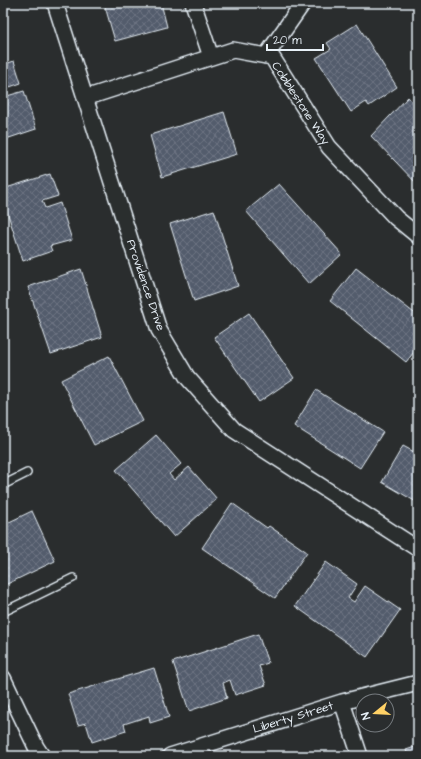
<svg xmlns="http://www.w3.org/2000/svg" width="421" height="759" viewBox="0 0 421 759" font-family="'Architects Daughter',sans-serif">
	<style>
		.building { fill: url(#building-cross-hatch); stroke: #e8f1f8 }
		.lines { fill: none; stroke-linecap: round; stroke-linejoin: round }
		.lane-casing { stroke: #e8f1f8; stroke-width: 10 }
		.street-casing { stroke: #e8f1f8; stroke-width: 18 }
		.lane { stroke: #2a2d2e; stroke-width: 7 }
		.street { stroke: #2a2d2e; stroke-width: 15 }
		.labels { text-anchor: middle; stroke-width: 3.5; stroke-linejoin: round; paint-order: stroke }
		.street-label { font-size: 12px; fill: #e8f1f8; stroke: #2a2d2e }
	</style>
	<defs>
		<pattern id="building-cross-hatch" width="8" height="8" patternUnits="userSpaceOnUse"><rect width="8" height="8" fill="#535b6c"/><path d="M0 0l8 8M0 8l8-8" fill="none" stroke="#6c7382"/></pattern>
	</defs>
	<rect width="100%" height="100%" fill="#2a2d2e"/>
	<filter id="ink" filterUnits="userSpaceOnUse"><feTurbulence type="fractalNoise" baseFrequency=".025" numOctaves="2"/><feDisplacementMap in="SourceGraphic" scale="8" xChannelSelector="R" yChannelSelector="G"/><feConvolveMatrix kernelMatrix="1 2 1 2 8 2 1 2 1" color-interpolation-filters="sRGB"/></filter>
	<g filter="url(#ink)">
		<path class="building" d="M104,3H161L167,27L115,41Z
			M357,24L397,87L369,106L366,102L351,112L316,58L331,49L327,43Z
			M14,61L21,83L4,89L7,96L24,91L36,129L3,140V65Z
			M408,97L418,108V185L371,136Z
			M224,112L237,154L162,177L150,135Z
			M50,174L58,196L42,201L45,208L60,203L72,240L50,246L52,251L23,261L3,199V189Z
			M279,184L342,254L309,284L246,211Z
			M214,210L238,286L194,301L170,224Z
			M356,268L418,316V347L406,362L330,301Z
			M81,269L102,337L51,354L28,287Z
			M249,313L294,378L259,402L214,337Z
			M109,356L143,421L94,445L61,380Z
			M316,390L383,432L360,468L294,426Z
			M156,435L181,464L169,474L174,480L189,467L217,499L174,537L116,470Z
			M403,446L418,454V503L382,482Z
			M232,503L267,528L269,526L307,552L275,598L202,548Z
			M32,511L55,561L3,586V525Z
			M326,562L357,584L348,598L354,602L365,586L400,610L367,657L295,606Z
			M258,634L268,663L259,666L266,685L235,695L230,680L223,683L227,698L189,711L173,662Z
			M154,668L169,717L150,723L149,716L124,724L126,731L92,742L86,723L78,725L68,694Z
			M418,746V756H408L406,750Z"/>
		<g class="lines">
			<defs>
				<path id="lane" d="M3,485L27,473
					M3,612L73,578"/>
				<path id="street" d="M55,3L159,330L187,377L234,430L418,549
					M193,3L211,57
					M266,56L303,3
					M85,98L233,50L272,57L329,147L396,218L418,236
					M3,678L36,747L42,756
					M342,702L360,756
					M170,756L342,702L418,683"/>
			</defs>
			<use href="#lane" class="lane-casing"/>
			<use href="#street" class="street-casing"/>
			<use href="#lane" class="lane"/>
			<use href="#street" class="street"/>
		</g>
	</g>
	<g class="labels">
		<g class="street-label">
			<text transform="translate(301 103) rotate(57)" y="4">Cobblestone Way</text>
			<text transform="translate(146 285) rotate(71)" y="4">Providence Drive</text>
			<text transform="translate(293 717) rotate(-17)" y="4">Liberty Street</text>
		</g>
	</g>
	<rect width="421" height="759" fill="none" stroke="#2a2d2e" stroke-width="16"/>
	<rect x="8" y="8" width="405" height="743" fill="none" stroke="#e8f1f8" stroke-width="1.5" filter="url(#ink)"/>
	<g transform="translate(375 713) rotate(252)"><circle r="19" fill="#2a2d2e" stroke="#767b7f"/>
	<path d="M0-3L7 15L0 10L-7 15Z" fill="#ffd166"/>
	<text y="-6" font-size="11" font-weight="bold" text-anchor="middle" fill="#e8f1f8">N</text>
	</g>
	<path d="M267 44v6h56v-6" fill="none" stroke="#e8f1f8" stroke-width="2"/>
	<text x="273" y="44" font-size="12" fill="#e8f1f8" stroke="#2a2d2e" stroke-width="3" paint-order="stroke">20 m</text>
</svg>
